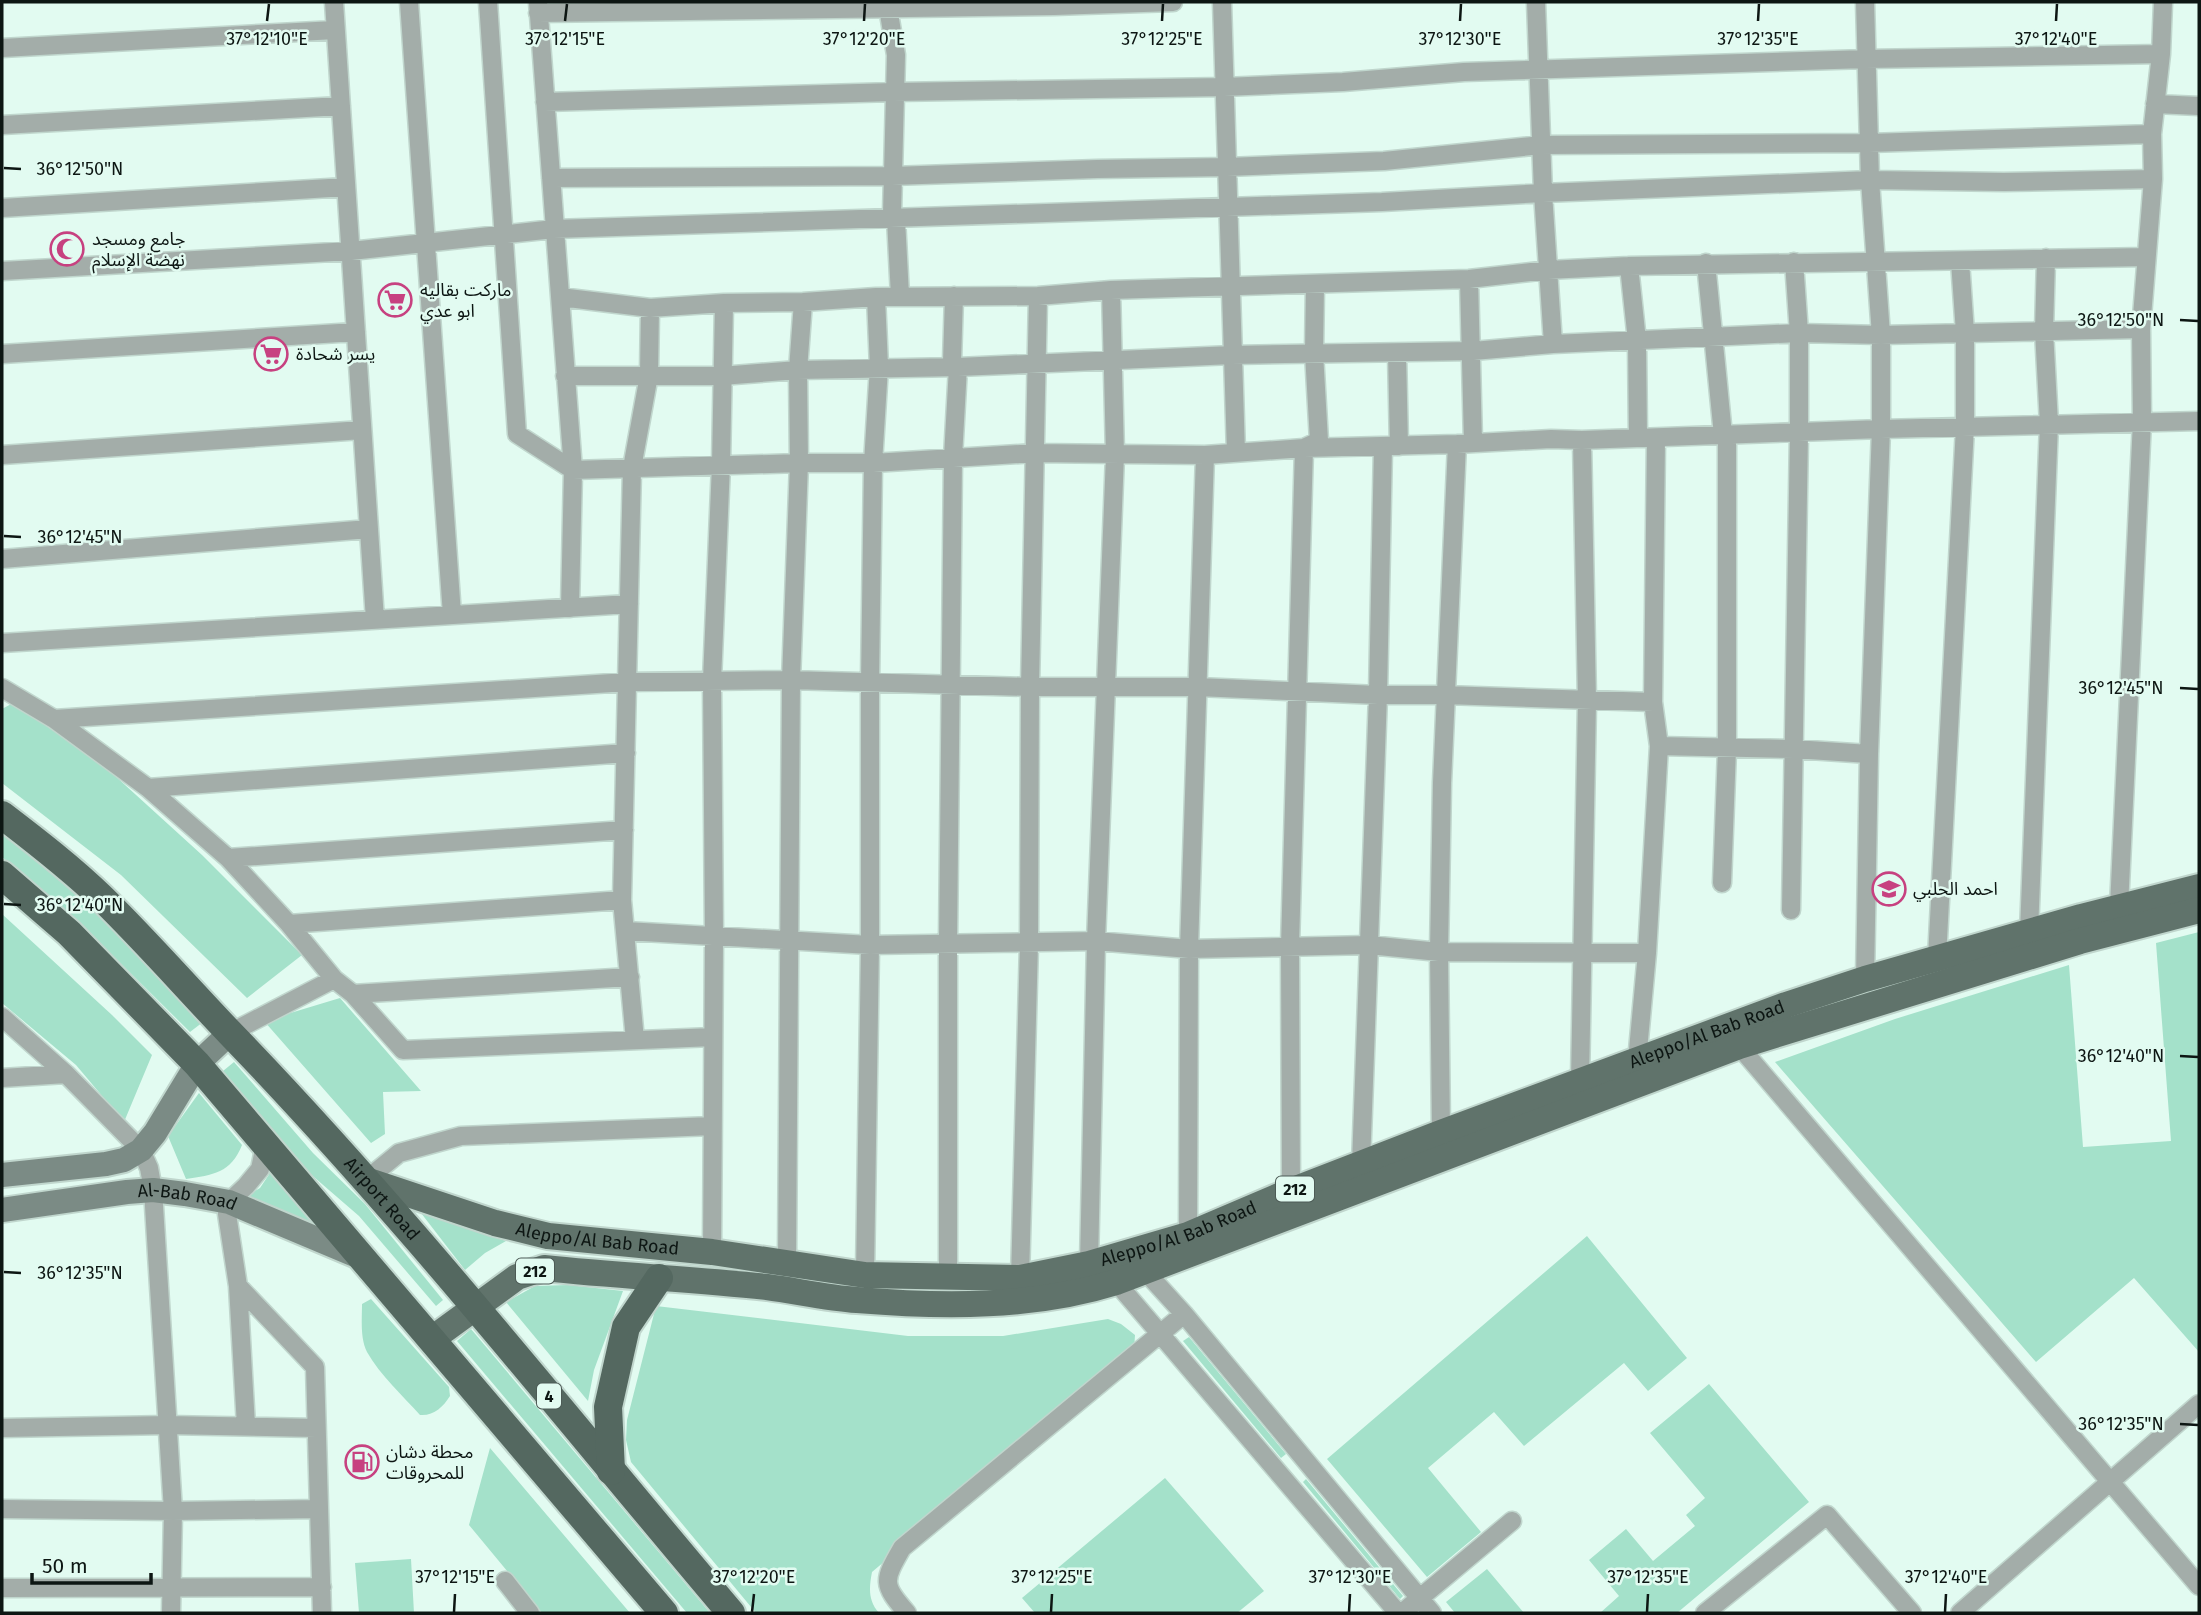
<svg xmlns="http://www.w3.org/2000/svg" width="2201" height="1615" viewBox="0 0 2201 1615" font-family="'Fira Sans','Noto Sans Arabic',sans-serif">
	<style>
		.green { fill: #a4e1ca }
		.lines { fill: none; stroke-linecap: round; stroke-linejoin: round }
		.minor-casing { stroke: #c0d6cd; stroke-width: 21 }
		.secondary-casing { stroke: #c0d6cd; stroke-width: 28 }
		.primary-casing { stroke: #c0d6cd; stroke-width: 30 }
		.trunk-casing { stroke: #c0d6cd; stroke-width: 32 }
		.minor { stroke: #a3ada9; stroke-width: 18 }
		.secondary { stroke: #7b8b85; stroke-width: 24 }
		.primary { stroke: #60736b; stroke-width: 26 }
		.trunk { stroke: #546860; stroke-width: 28 }
		.ticks { fill: none; stroke: #0d1613; stroke-width: 2.5 }
		.labels { text-anchor: middle; stroke-width: 5; stroke-linejoin: round; paint-order: stroke }
		.shield { fill: #e2fbf1; stroke: #4d5b56; stroke-width: 2 }
		.shield-label { font-size: 16px; font-weight: bold; fill: #0d1613 }
		.poi-label { font-size: 18px; fill: #0d1613; stroke: #e2fbf1; text-anchor: start }
		.street-label { font-size: 18px; fill: #0d1613; stroke: #e2fbf1 }
		.ticks-label { font-size: 18px; text-anchor: middle; fill: #0d1613; stroke: #e2fbf1; stroke-width: 5; stroke-linejoin: round; paint-order: stroke }
	</style>
	<rect width="100%" height="100%" fill="#e2fbf1"/>
	<path class="green" d="M13,703L102,764L202,855L302,955L247,998L121,875L2,783V709Z
		M2,832L93,908L203,1022L190,1032L80,923L2,857Z
		M2,914L112,1015L152,1055L124,1122L76,1065L2,1003Z
		M2199,932V1352L2134,1278L2036,1362L1775,1062L1895,1019L2069,965L2083,1147L2171,1141L2156,943Z
		M340,998L421,1091L383,1092L385,1134L371,1143L264,1021Z
		M234,1062L313,1153L365,1204L443,1300L436,1306L359,1216L300,1165L223,1071Z
		M199,1093L242,1145C231,1173 213,1175 186,1179L168,1136Z
		M270,1173L312,1222L310,1225L240,1200L260,1188Z
		M421,1213L506,1241L485,1253L465,1270Z
		M1587,1236L1687,1358L1648,1391L1624,1363L1524,1446L1494,1412L1428,1468L1481,1532L1427,1577L1327,1459Z
		M568,1285L623,1291L594,1370L588,1401L506,1302L535,1286Z
		M371,1299L449,1387L450,1396C443,1407 434,1416 420,1415C403,1396 380,1375 367,1352C360,1338 362,1319 362,1304Z
		M656,1306L908,1336H1003L1108,1319L1121,1324L1135,1335L1134,1350L872,1572C869,1588 868,1600 879,1613H756L631,1462L626,1440L627,1420Z
		M471,1329L710,1613H687L457,1341Z
		M1189,1337L1286,1454L1281,1458L1183,1341Z
		M1709,1384L1809,1502L1677,1613H1600L1619,1596L1589,1560L1626,1529L1653,1561L1695,1526L1686,1515L1705,1498L1650,1433Z
		M490,1448L630,1613H542L469,1525Z
		M1165,1478L1264,1591L1237,1613H1035L1022,1598Z
		M1306,1479L1403,1596L1400,1599L1303,1482Z
		M411,1559L414,1613H359L355,1563Z
		M1487,1569L1524,1613H1455L1446,1602Z"/>
	<g class="lines">
		<defs>
			<path id="minor" d="M334,2L375,620
				M409,2L452,615
				M488,2L517,434L573,470L799,463H873L1035,453L1205,455L1304,448L1457,444L1551,439L1582,440L1881,429L2199,421
				M538,2L573,470L570,608
				M887,2L896,55L892,214L896,219L900,296
				M1222,2L1236,453
				M1536,2L1543,193L1553,344
				M1865,2L1870,180L1881,335V429L1869,754L1865,979
				M538,13L1054,6L1173,2
				M2,48L335,30
				M545,102L894,92L1224,87L1343,82L1464,72L1866,59L2161,54
				M2155,104L2199,106
				M2,125L341,106
				M551,178L892,176L1097,169L1227,167L1384,161L1542,145L1869,143L2152,134
				M2,208L346,187
				M1706,263L1723,435
				M1629,266L1637,341L1638,438
				M2,271L351,251L554,229L1382,202L1543,193L1870,180L2004,182L2153,179
				M1469,279L1473,443
				M560,297L650,308L724,303L803,302L876,297L1038,296L1111,290L1469,279L1548,270L1629,266L2146,257
				M1397,353L1399,446
				M2,354L356,332
				M565,376H721L798,370L958,367L1232,355L1473,351L1553,344L1799,333L1881,335L2141,329
				M2,455L362,430
				M2,559L369,529
				M2,643L629,604
				M2,688L54,719L148,788L228,858L289,924L334,979L353,994L403,1050L713,1037
				M54,719L627,682L791,680L1030,687H1198L1378,695H1446L1653,702
				M1659,746L1794,749L1869,754
				M148,788L626,753
				M228,858L624,830
				M1722,883L1727,749V436
				M2119,907L2142,421L2141,329L2153,179L2152,134L2161,54L2163,2
				M1791,910L1799,434V333L1794,262
				M289,924L622,900
				M626,931L870,945L1096,941L1189,949L1369,945L1439,952L1647,953
				M2029,932L2049,424L2044,331L2046,258
				M1937,958L1965,427V333L1960,261
				M353,994L630,977
				M2,1017L66,1074L141,1150L149,1168L153,1190L173,1511L171,1613
				M230,1033L334,979
				M635,1040L622,900L632,468L649,375L650,308
				M1739,1046L2199,1586
				M1637,1061L1647,953L1659,746L1653,702L1656,438
				M2,1078L66,1074
				M1580,1081L1587,701L1582,440
				M1441,1133L1439,952L1442,783L1457,444
				M1361,1164L1378,695L1383,446
				M366,1180L399,1153L461,1136L712,1126
				M1291,1191L1290,946L1304,448L1319,441L1314,353L1315,285
				M1188,1235L1189,949L1205,455
				M712,1252L714,937L712,680L721,465L724,303
				M787,1263L791,680L799,463L798,370L803,302
				M1089,1264L1096,941L1115,455L1111,290
				M1145,1271L1184,1314L1432,1613
				M865,1275L870,945V683L873,463L879,367L876,297
				M948,1276V943L953,457L958,367L952,362L954,296
				M1020,1278L1029,944L1030,687L1038,296
				M1116,1282L1398,1613
				M238,1286L315,1367L322,1613
				M246,1426L238,1286L227,1214L229,1202L246,1186L260,1169L265,1145
				M2,1428L168,1425L316,1428
				M2,1509L173,1511L318,1509
				M505,1581L530,1613
				M2,1588L322,1587
				M907,1613C882,1584 883,1581 902,1548L1184,1314
				M1402,1613L1512,1521
				M1705,1613L1827,1515L1912,1613
				M1960,1613L2199,1404"/>
			<g id="secondary">
				<path d="M2,1175L106,1164L124,1160L141,1150L155,1133L197,1064L230,1033"/>
				<path id="s1" d="M2,1210L127,1192L153,1190L185,1194L229,1202L362,1258"/>
			</g>
			<g id="primary">
				<path id="s2" d="M366,1180L495,1223L548,1236L712,1252L865,1275L1020,1278L1089,1264L1188,1235L1291,1191L1441,1133L1786,1005L1865,979L2081,917L2199,887"/>
				<path d="M432,1339L517,1277L544,1268C618,1276 693,1279 767,1287C797,1291 827,1298 857,1300C943,1307 1033,1308 1116,1282L1739,1046L2080,941L2199,910"/>
			</g>
			<g id="trunk">
				<path id="s3" d="M2,815C36,841 71,868 102,898C146,941 187,988 230,1033C407,1216 566,1418 731,1613"/>
				<path d="M2,875L69,933L197,1064L664,1613"/>
				<path d="M611,1471L608,1407L626,1327L659,1278"/>
			</g>
		</defs>
		<use href="#minor" class="minor-casing"/>
		<use href="#secondary" class="secondary-casing"/>
		<use href="#primary" class="primary-casing"/>
		<use href="#trunk" class="trunk-casing"/>
		<use href="#minor" class="minor"/>
		<use href="#secondary" class="secondary"/>
		<use href="#primary" class="primary"/>
		<use href="#trunk" class="trunk"/>
	</g>
	<path class="ticks" d="M267,21L269,4M565,21L567,4M864,21L865,4M1162,21L1163,4M1460,21L1461,4M1758,21L1759,4M2056,21L2057,4M4,168L21,169M2180,320L2198,321M4,536L21,537M2180,688L2198,689M4,904L21,905M2180,1056L2198,1057M4,1272L21,1273M2180,1424L2198,1425M454,1612L455,1594M752,1612L754,1594M1051,1612L1052,1594M1349,1612L1350,1594M1647,1612L1648,1594M1945,1612L1946,1594"/>
	<defs>
		<symbol id="mosque-ring" viewBox="-11 -11 22 22"><circle r="9.5" fill="#e2fbf1" stroke="#c74180" stroke-width="1.5"/><path d="M3.5-4.9A6 6 0 1 0 3.5 4.9A5 5 0 1 1 3.5-4.9Z" fill="#c74180"/></symbol>
		<symbol id="supermarket-ring" viewBox="-11 -11 22 22"><circle r="9.5" fill="#e2fbf1" stroke="#c74180" stroke-width="1.5"/><path d="M-6-5.5h2.5l.6 2H6L4.5 2H-2.5L-4.4-4H-6ZM-1.5 3.2a1.3 1.3 0 1 0 .1 0ZM3 3.2a1.3 1.3 0 1 0 .1 0Z" fill="#c74180"/></symbol>
		<symbol id="school-ring" viewBox="-11 -11 22 22"><circle r="9.5" fill="#e2fbf1" stroke="#c74180" stroke-width="1.5"/><path d="M0-5L7-2L0 1L-7-2ZM-4 1L0 2.5L4 1V4Q0 6-4 4Z" fill="#c74180"/></symbol>
		<symbol id="fuel-ring" viewBox="-11 -11 22 22"><circle r="9.5" fill="#e2fbf1" stroke="#c74180" stroke-width="1.5"/><path d="M-5.5-6h7V0h2V4h1.3V-2.5L3-4.5l.8-.8L6-3V5H2.5V1h-1V6h-7ZM-4.2-4.7v3.2H.2V-4.7Z" fill="#c74180"/></symbol>
	</defs>
	<g fill-rule="evenodd">
		<use href="#mosque-ring" x="48" y="230" width="38" height="38"/>
		<use href="#supermarket-ring" x="376" y="281" width="38" height="38"/>
		<use href="#supermarket-ring" x="252" y="335" width="38" height="38"/>
		<use href="#school-ring" x="1870" y="870" width="38" height="38"/>
		<use href="#fuel-ring" x="343" y="1443" width="38" height="38"/>
	</g>
	<g class="labels">
		<g class="shield">
			<rect x="1276" y="1176.5" width="38" height="25" rx="5"/>
			<rect x="516" y="1258.5" width="38" height="25" rx="5"/>
			<rect x="537" y="1383.5" width="24" height="25" rx="5"/>
		</g>
		<g class="shield-label">
			<text x="1295" y="1195">212</text>
			<text x="535" y="1277">212</text>
			<text x="549" y="1402">4</text>
		</g>
		<g class="poi-label">
			<text x="92" y="245">جامع ومسجد<tspan x="92" dy="21">نهضة الإسلام</tspan></text>
			<text x="420" y="296">ماركت بقاليه<tspan x="420" dy="21">ابو عدي</tspan></text>
			<text x="296" y="360">يسر شحادة</text>
			<text x="1913" y="895">احمد الحلبي</text>
			<text x="386" y="1458">محطة دشان<tspan x="386" dy="21">للمحروقات</tspan></text>
		</g>
		<g class="street-label">
			<text dy="6" stroke="none"><textPath href="#s2" startOffset="1395">Aleppo/Al Bab Road</textPath></text>
			<text dy="6" stroke="none"><textPath href="#s3" startOffset="541">Airport Road</textPath></text>
			<text dy="6" stroke="none"><textPath href="#s1" startOffset="187">Al-Bab Road</textPath></text>
			<text dy="6" stroke="none"><textPath href="#s2" startOffset="830">Aleppo/Al Bab Road</textPath></text>
			<text dy="6" stroke="none"><textPath href="#s2" startOffset="240">Aleppo/Al Bab Road</textPath></text>
		</g>
	</g>
	<g class="ticks-label">
		<text x="267" y="45">37°12'10"E</text>
		<text x="565" y="45">37°12'15"E</text>
		<text x="864" y="45">37°12'20"E</text>
		<text x="1162" y="45">37°12'25"E</text>
		<text x="1460" y="45">37°12'30"E</text>
		<text x="1758" y="45">37°12'35"E</text>
		<text x="2056" y="45">37°12'40"E</text>
		<text x="80" y="175">36°12'50"N</text>
		<text x="2121" y="326">36°12'50"N</text>
		<text x="80" y="543">36°12'45"N</text>
		<text x="2121" y="694">36°12'45"N</text>
		<text x="80" y="911">36°12'40"N</text>
		<text x="2121" y="1062">36°12'40"N</text>
		<text x="80" y="1279">36°12'35"N</text>
		<text x="2121" y="1430">36°12'35"N</text>
		<text x="455" y="1583">37°12'15"E</text>
		<text x="754" y="1583">37°12'20"E</text>
		<text x="1052" y="1583">37°12'25"E</text>
		<text x="1350" y="1583">37°12'30"E</text>
		<text x="1648" y="1583">37°12'35"E</text>
		<text x="1946" y="1583">37°12'40"E</text>
	</g>
	<rect width="2201" height="1615" fill="none" stroke="#0d1613" stroke-width="7"/>
	<path d="M32 1573v10h119v-10" fill="none" stroke="#0d1613" stroke-width="3.5"/>
	<text x="42" y="1573" font-size="21" fill="#0d1613" stroke="#e2fbf1" stroke-width="5" paint-order="stroke">50 m</text>
</svg>
